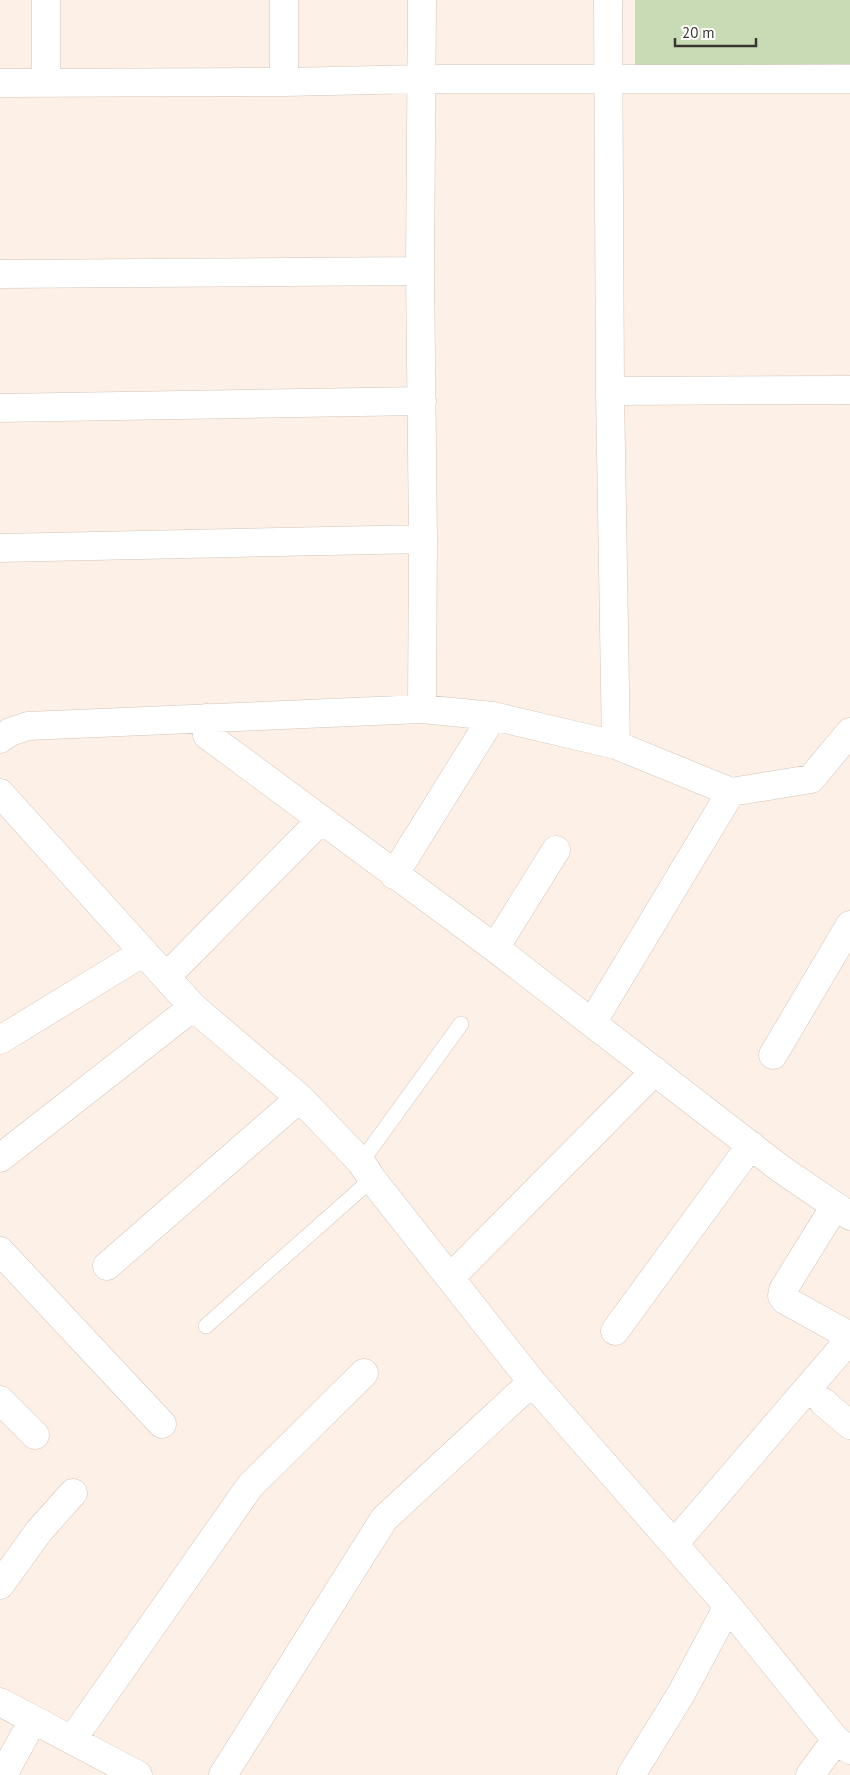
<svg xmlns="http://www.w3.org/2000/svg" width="850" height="1775" viewBox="0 0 850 1775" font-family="'PT Sans',sans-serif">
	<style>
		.park { fill: #c8dbb5 }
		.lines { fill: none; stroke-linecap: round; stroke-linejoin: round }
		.service-casing { stroke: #d3c4b9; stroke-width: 16 }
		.minor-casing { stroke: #d3c4b9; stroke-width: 29 }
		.service { stroke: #fff; stroke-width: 15 }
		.minor { stroke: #fff; stroke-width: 28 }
	</style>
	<rect width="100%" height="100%" fill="#fdf1e7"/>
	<path class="park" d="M635,0H850V64L635,66Z"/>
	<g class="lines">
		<defs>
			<path id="service" d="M361,1162L461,1024
				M206,1326L372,1179"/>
			<path id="minor" d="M46,0V81
				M284,0V82
				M422,0L420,271L423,539L422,709
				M608,0L610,391L616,745
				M0,83L284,82L422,79H850
				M0,274L420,271
				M610,391L850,390
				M0,408L422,401
				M0,548L423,539
				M206,718L207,735L495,948L781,1169L850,1216
				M0,739L10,732L28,726L422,709L493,716L616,745L731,792L811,779L850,732
				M0,793L193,1007L300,1098L361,1162L372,1179L532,1382L728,1606L836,1740L850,1750
				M394,875L493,716
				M495,948L556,850
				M166,977L321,820
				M592,1023L731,792
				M0,1040L144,952
				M773,1055L850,925
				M0,1158L193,1007
				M835,1206L783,1290L782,1296L785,1300L850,1336
				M0,1251L162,1424
				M107,1266L300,1098
				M450,1278L655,1071
				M615,1331L751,1145
				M0,1400L35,1435
				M823,1402L850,1425
				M674,1544L850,1339
				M0,1585L39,1531L73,1493
				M0,1702L138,1775
				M72,1740L250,1486L364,1373
				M3,1775L33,1720
				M223,1775L384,1519L532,1382
				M631,1775L681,1694L728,1606
				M810,1775L836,1740"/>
		</defs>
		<use href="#service" class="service-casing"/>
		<use href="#minor" class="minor-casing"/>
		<use href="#service" class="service"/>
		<use href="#minor" class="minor"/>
	</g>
	<path d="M675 38v8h81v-8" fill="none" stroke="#3b3531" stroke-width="2.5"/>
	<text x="682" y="38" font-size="15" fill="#3b3531" stroke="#ffffff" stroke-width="4" paint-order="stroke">20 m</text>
</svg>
